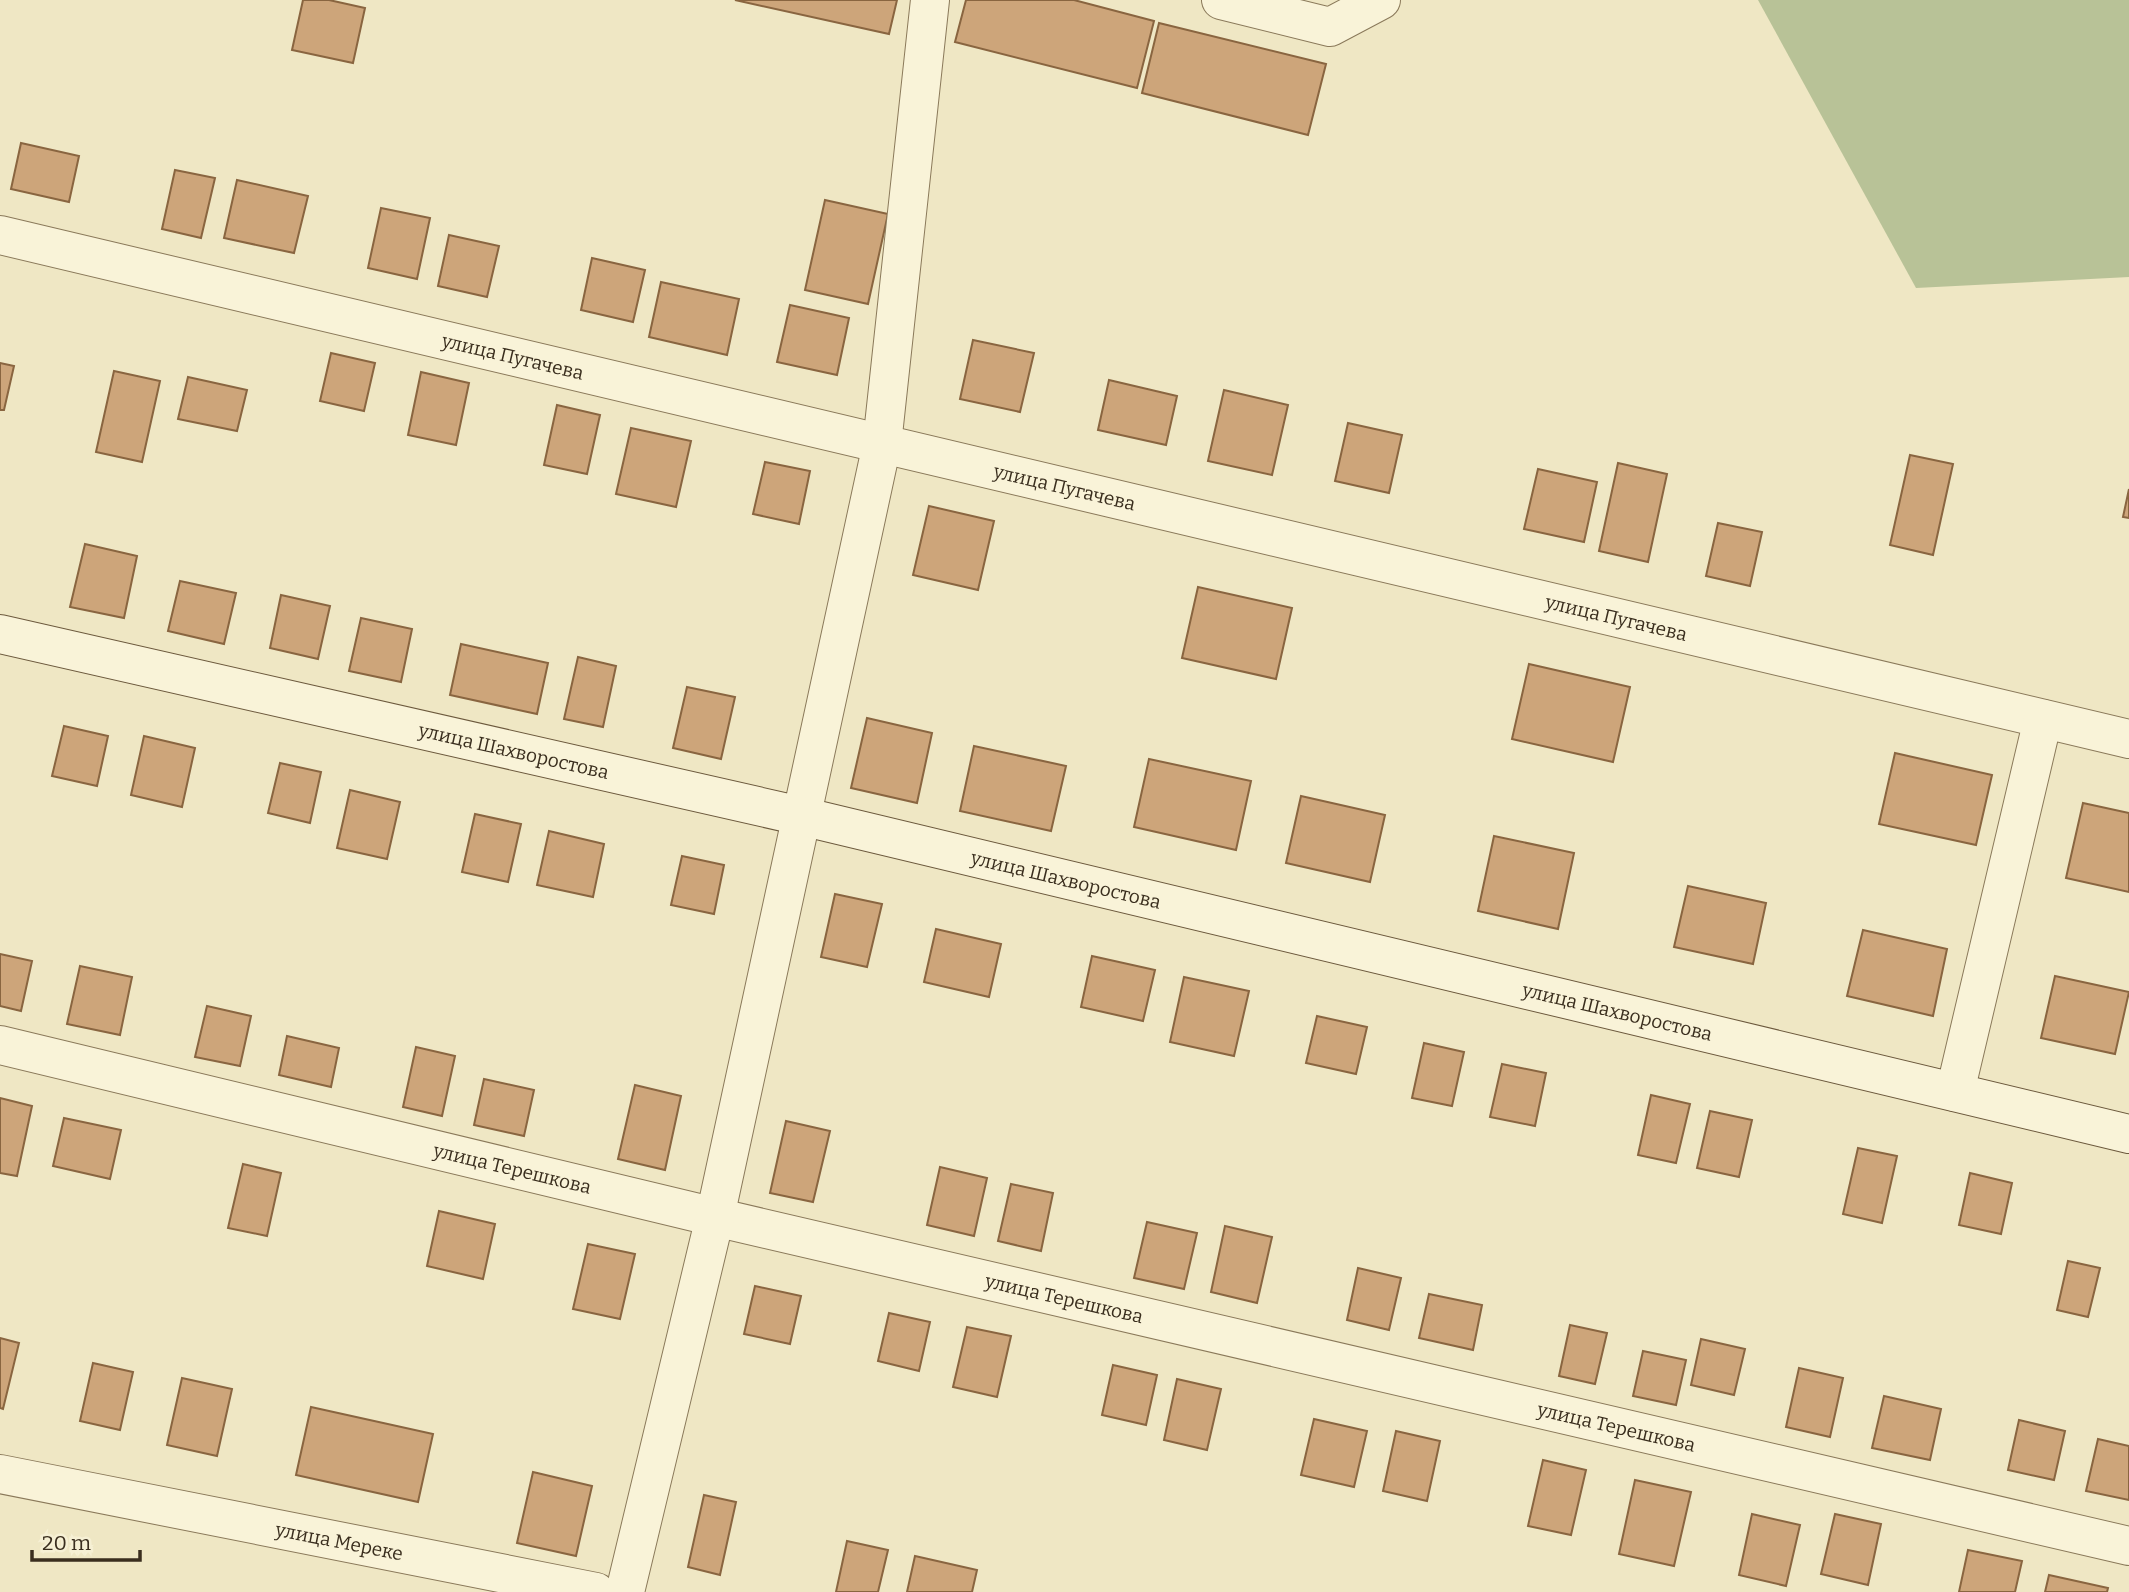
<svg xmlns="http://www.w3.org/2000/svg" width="2129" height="1592" viewBox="0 0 2129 1592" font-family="Bitter,serif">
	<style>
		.cemetery { fill: #b8c297 }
		.building { fill: #cda57a; stroke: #896540; stroke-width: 2 }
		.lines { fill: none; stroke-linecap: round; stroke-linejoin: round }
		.street-casing { stroke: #8a795a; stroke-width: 40 }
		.secondary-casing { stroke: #6c593d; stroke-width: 40 }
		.street { stroke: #f9f3d8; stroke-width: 38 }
		.secondary { stroke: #f9f3d8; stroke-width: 38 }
		.labels { text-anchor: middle; stroke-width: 5; stroke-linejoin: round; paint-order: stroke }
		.street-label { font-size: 19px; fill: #3a2e1e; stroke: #f6f0d4 }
	</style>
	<rect width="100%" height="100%" fill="#efe7c4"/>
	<path class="cemetery" d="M1758,0H2129V277L1916,288Z"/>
	<path class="building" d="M303,0H329L365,8L353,63L292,50Z
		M735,0H897L889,34Z
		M966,0H1074L1154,21L1137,88L955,42Z
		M1159,23L1326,64L1308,135L1142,93Z
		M21,143L79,156L69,202L11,189Z
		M175,170L215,178L201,238L162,229Z
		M237,180L308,196L294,253L224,238Z
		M825,200L888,214L868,304L805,290Z
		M381,208L430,218L417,279L368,268Z
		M449,235L499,246L487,297L438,286Z
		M592,258L645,270L633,322L581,310Z
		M661,282L739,299L727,355L649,337Z
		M790,305L849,318L837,375L777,362Z
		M973,340L1034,353L1020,412L960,399Z
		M331,353L375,363L364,411L320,401Z
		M0,363L14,366L4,410H0Z
		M114,371L160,381L142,462L96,452Z
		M421,372L469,383L456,445L408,435Z
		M188,377L247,390L237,431L178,419Z
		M1109,380L1177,396L1166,445L1098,430Z
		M1224,390L1288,405L1272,475L1208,461Z
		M557,405L600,415L587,474L544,465Z
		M1348,423L1402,435L1389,493L1335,481Z
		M631,428L691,441L676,507L616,494Z
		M1910,455L1953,464L1933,555L1890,545Z
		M765,462L810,471L799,524L753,514Z
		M1618,463L1667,474L1648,562L1599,551Z
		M1538,469L1597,482L1584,542L1524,529Z
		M2129,489V518L2123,517Z
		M929,506L994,521L978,590L913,575Z
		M1718,523L1762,532L1750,586L1706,576Z
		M85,544L137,556L124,618L70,607Z
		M180,581L236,593L224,644L168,631Z
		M1198,587L1292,608L1276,679L1182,658Z
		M281,595L330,606L318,659L270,648Z
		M361,618L412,629L401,682L349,671Z
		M461,644L548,663L537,714L450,695Z
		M578,657L616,666L603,727L564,719Z
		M1529,664L1630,687L1613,762L1512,739Z
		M687,687L735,697L721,759L673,748Z
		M867,718L932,733L917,803L851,788Z
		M64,726L108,736L97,786L52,776Z
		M144,736L195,748L182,807L131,795Z
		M974,746L1066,766L1051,831L960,811Z
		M1895,753L1992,775L1976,845L1879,824Z
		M1149,759L1251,781L1236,850L1134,827Z
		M280,763L321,772L310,823L268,813Z
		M350,790L400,802L387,859L337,848Z
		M1301,796L1385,815L1370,882L1286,863Z
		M2083,803L2129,813V892L2066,878Z
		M475,814L521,824L508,882L462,872Z
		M549,831L604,844L593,897L537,885Z
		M1494,836L1574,853L1558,929L1478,911Z
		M682,856L724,865L714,914L671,905Z
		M1688,886L1766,903L1753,964L1674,947Z
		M835,894L882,904L867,967L821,957Z
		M936,929L1001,944L989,997L924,982Z
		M1863,930L1947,949L1933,1016L1847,996Z
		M0,954L32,961L21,1011L0,1006Z
		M1092,956L1155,970L1143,1021L1081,1007Z
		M80,966L132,977L120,1035L67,1024Z
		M2055,976L2129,992L2115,1054L2041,1038Z
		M1184,977L1249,991L1234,1056L1170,1042Z
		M207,1006L251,1016L240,1066L195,1057Z
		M1317,1016L1367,1027L1356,1074L1306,1063Z
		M287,1036L339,1048L331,1087L279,1075Z
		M1424,1043L1464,1052L1452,1106L1412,1098Z
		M416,1047L455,1056L442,1116L403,1107Z
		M1502,1064L1546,1073L1535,1126L1490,1117Z
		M484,1079L534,1090L524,1136L474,1125Z
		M635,1085L681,1096L665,1170L618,1159Z
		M1651,1095L1690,1104L1676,1163L1638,1155Z
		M0,1098L32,1106L17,1176L0,1173Z
		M1710,1111L1752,1120L1739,1177L1697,1168Z
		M64,1118L121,1130L110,1179L53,1166Z
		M786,1121L830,1131L813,1202L770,1193Z
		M1858,1148L1897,1156L1882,1223L1843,1214Z
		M243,1164L281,1173L267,1236L228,1228Z
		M940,1167L987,1178L974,1236L927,1225Z
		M1970,1173L2012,1183L2001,1234L1959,1225Z
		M1011,1184L1053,1193L1041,1251L998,1241Z
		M439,1211L495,1224L483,1279L427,1266Z
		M1147,1222L1197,1233L1184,1289L1134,1278Z
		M1225,1226L1272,1237L1257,1303L1211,1292Z
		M588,1244L635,1254L620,1319L573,1309Z
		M2068,1261L2100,1268L2088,1317L2057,1310Z
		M1358,1268L1401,1278L1389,1330L1347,1320Z
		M755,1286L801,1296L790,1344L744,1334Z
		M1429,1294L1482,1305L1473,1350L1419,1338Z
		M889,1313L930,1322L919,1371L878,1361Z
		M1570,1325L1607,1333L1595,1384L1559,1376Z
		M967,1327L1011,1336L997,1397L953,1387Z
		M0,1338L19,1343L3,1409L0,1408Z
		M1701,1339L1745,1349L1734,1395L1691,1385Z
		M1643,1351L1686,1360L1676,1405L1633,1396Z
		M93,1363L133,1372L120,1430L80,1421Z
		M1113,1365L1157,1375L1146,1425L1102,1415Z
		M1799,1368L1843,1378L1830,1437L1786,1427Z
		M182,1378L232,1389L217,1456L167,1445Z
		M1177,1379L1221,1389L1207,1450L1164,1440Z
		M1884,1396L1941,1409L1930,1460L1872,1448Z
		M311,1407L433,1434L418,1502L296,1475Z
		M1314,1419L1367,1431L1354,1487L1301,1475Z
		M2019,1420L2065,1431L2054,1480L2008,1470Z
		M1396,1431L1440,1441L1427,1501L1383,1491Z
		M2098,1439L2129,1446V1500L2086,1491Z
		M1543,1460L1586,1470L1571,1535L1528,1526Z
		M533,1472L592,1486L576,1556L517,1543Z
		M1635,1480L1691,1492L1674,1566L1619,1554Z
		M704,1495L736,1502L720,1575L688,1567Z
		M1752,1514L1800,1525L1786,1586L1739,1575Z
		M1835,1514L1881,1524L1868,1585L1821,1574Z
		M847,1541L888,1550L878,1592H836Z
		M1968,1550L2022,1561L2015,1592H1959Z
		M915,1556L977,1570L972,1592H907Z
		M2049,1575L2108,1588L2107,1592H2045Z"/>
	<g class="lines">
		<defs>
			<g id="street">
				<path d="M1221,0L1330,27L1381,0"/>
				<path id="s1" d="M0,235L2129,739"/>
				<path id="s2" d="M0,1045L715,1217L2129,1546"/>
				<path d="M1955,1092L2043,719"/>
				<path id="s3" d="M0,1474L596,1592"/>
				<path d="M625,1592L715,1217L882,444L930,0"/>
			</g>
			<g id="secondary">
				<path id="s4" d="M0,634L801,816L2129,1134"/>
			</g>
		</defs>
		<use href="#street" class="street-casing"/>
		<use href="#secondary" class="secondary-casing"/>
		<use href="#street" class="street"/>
		<use href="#secondary" class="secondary"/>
	</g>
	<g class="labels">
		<g class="street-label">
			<text dy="7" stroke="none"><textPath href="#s1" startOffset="527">улица Пугачева</textPath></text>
			<text dy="7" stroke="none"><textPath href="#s1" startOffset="1094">улица Пугачева</textPath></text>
			<text dy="7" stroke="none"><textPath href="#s1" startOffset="1661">улица Пугачева</textPath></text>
			<text dy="7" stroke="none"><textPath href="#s4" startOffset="527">улица Шахворостова</textPath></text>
			<text dy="7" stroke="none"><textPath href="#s4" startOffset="1094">улица Шахворостова</textPath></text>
			<text dy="7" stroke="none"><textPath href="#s4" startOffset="1661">улица Шахворостова</textPath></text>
			<text dy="7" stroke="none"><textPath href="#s2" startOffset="527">улица Терешкова</textPath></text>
			<text dy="7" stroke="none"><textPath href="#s2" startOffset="1094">улица Терешкова</textPath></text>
			<text dy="7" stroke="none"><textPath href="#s2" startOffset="1661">улица Терешкова</textPath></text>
			<text dy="7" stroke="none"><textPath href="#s3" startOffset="346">улица Мереке</textPath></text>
		</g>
	</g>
	<path d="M32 1550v10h108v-10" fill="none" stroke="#3a2e1e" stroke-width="3.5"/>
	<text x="42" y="1550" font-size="21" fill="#3a2e1e" stroke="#f6f0d4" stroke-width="5" paint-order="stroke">20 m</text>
</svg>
